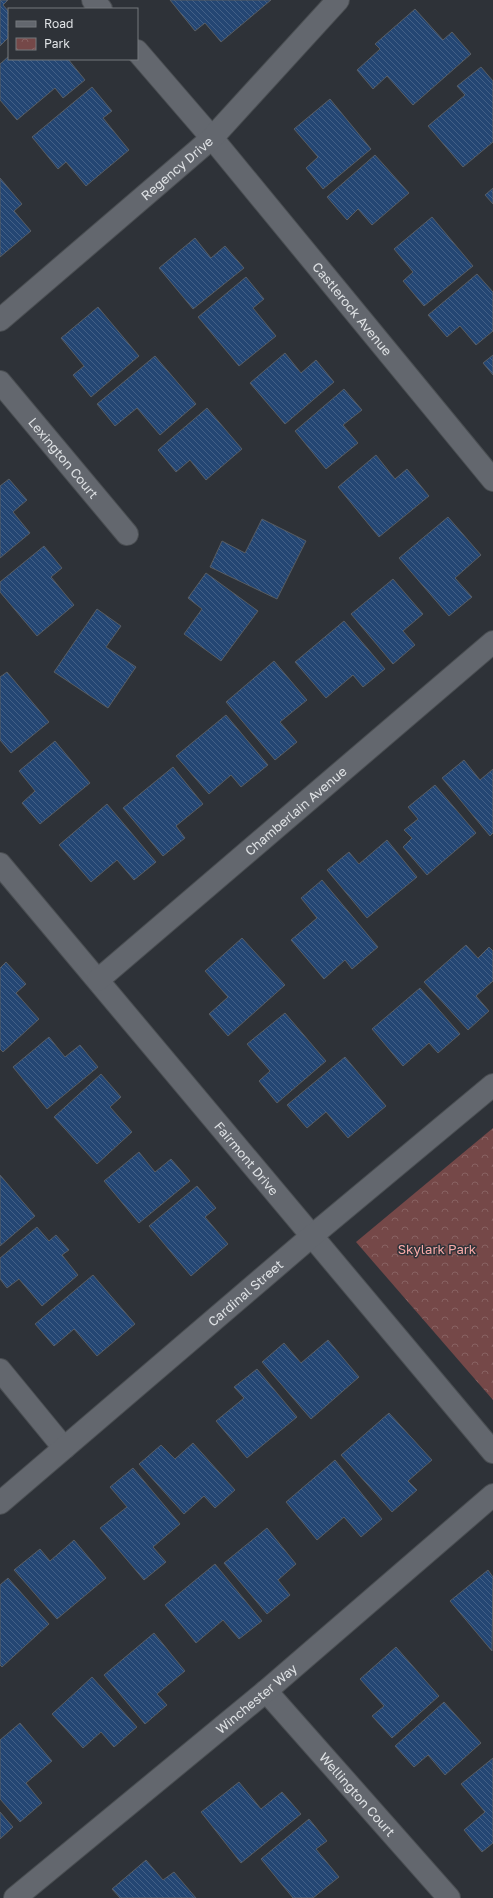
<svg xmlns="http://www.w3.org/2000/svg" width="493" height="1898" viewBox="0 0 493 1898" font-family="'Golos Text',sans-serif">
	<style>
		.park { fill: url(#park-crowns) }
		.building { fill: url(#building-back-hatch); stroke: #585d63 }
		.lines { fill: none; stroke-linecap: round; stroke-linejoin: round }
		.minor-casing { stroke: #4a4e52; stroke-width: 24 }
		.minor { stroke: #63676e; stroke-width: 22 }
		.labels { text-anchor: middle; stroke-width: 3; stroke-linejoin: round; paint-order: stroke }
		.street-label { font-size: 13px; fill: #dfe2e5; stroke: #2e3238 }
		.park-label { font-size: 13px; fill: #f7a9a7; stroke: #2e3238 }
	</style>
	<defs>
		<pattern id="park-crowns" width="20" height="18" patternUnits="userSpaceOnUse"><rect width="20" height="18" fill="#754848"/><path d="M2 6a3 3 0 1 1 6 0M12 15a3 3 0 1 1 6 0" fill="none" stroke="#886262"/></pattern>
		<pattern id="building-back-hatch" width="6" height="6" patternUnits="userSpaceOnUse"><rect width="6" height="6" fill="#244673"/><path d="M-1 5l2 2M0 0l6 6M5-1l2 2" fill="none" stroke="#436087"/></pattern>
	</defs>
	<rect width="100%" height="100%" fill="#2e3238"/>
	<path class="park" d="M493,1128V1400L356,1242Z"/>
	<path class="building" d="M0,0H8L3,5L9,12V37L0,46Z
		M170,0H271L221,42L205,23L195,31Z
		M415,9L443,40L452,32L471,54L413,105L387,76L373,89L357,70L380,49L375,44Z
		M9,56V59H68L85,80L63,98L55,88L17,120L0,100V64Z
		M481,67L493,81V142L463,167L428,126L465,95L457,86Z
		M92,87L112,111L103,118L129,150L86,186L66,162L58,169L32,137Z
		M330,99L371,149L323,189L306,168L318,157L294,129Z
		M375,155L409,193L372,225L358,209L347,220L327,197Z
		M0,178L22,204L14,211L31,231L0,257Z
		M493,188V204L485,195Z
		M432,217L473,266L424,306L403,281L413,272L394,249Z
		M195,238L211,258L225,246L244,268L193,309L159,268Z
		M477,274L493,292V331L476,345L460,326L447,337L428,315Z
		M246,277L264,299L253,308L276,336L239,366L198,317Z
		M98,307L139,356L91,397L73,375L84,366L61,338Z
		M285,353L301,373L316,360L334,382L285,424L250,383Z
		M493,355V375L483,363Z
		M155,356L196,404L160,435L137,408L115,426L97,404Z
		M344,389L362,410L343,425L358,443L326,469L295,431Z
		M207,408L242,449L206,480L190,460L176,472L158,450Z
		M376,455L395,479L407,469L429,496L379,537L338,487Z
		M9,479L27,500L13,512L30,533L0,558V486Z
		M448,517L481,555L455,578L472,597L449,616L399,558Z
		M262,519L306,541L277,599L210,567L222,541L245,553Z
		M44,546L62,568L51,577L74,605L37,636L0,592V582Z
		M206,573L258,611L221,661L184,634L202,609L188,598Z
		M393,579L423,614L403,631L415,645L393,664L351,614Z
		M97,609L121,626L106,647L136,667L108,708L54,672Z
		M344,621L385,669L363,687L353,675L326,698L295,662Z
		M274,661L307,700L280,722L297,742L275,760L226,702Z
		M7,672L49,722L11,753L0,740V677Z
		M226,715L268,765L241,787L231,775L209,794L176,756Z
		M55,741L90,783L40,824L22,803L35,791L19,771Z
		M464,760L480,780L493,769V833L490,836L442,778Z
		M173,767L203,804L176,826L185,838L163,856L123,808Z
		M435,785L476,833L427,875L403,847L412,838L404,830L418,819L408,807Z
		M107,804L156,862L134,880L117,860L91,882L59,845Z
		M387,840L417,877L367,918L327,870L349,852L359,864Z
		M322,880L378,947L352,969L345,960L324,979L291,940L317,918L301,898Z
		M242,938L285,985L228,1036L209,1014L228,997L205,971Z
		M466,945L478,958L489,947L493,951V981L476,996L489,1011L468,1030L424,982Z
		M6,962L26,984L16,993L39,1019L3,1052L0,1049V968Z
		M420,988L460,1034L438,1053L429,1043L403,1066L372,1029Z
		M285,1013L326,1061L277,1103L259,1081L270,1071L247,1044Z
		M49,1037L65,1057L80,1045L98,1067L47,1109L13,1067Z
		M345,1057L386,1106L348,1138L326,1112L307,1128L287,1105Z
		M101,1074L121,1097L110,1107L132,1132L97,1164L54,1117Z
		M139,1152L155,1172L171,1159L190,1181L139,1223L104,1181Z
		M0,1175L35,1216L0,1246Z
		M197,1186L216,1208L205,1217L228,1244L191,1276L149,1226Z
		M37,1227L49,1241L56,1235L69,1250L62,1255L78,1275L42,1306L19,1279L7,1288L0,1279V1258Z
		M93,1275L135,1324L97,1356L74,1329L54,1346L35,1324Z
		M328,1340L359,1377L311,1419L262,1362L284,1343L301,1363Z
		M257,1369L297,1417L247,1458L216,1421L244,1398L234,1387Z
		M389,1413L432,1460L408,1481L417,1490L392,1512L341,1455Z
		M193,1443L235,1490L215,1508L204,1496L184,1514L139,1464L161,1445L175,1459Z
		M335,1460L382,1519L361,1537L344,1517L317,1540L286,1502Z
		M133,1468L180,1524L153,1547L166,1562L144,1580L100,1528L127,1507L110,1487Z
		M267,1528L296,1564L278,1580L290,1595L267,1614L224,1563Z
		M74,1540L106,1578L57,1619L14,1570L40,1549L50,1561Z
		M215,1564L262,1621L239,1639L223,1620L196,1643L165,1605Z
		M488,1570L493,1577L492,1651L450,1601Z
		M8,1578L49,1624L2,1667L0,1665V1585Z
		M154,1633L185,1671L157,1694L167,1705L145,1724L104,1675Z
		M396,1647L439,1696L392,1738L372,1716L384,1706L360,1679Z
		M92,1677L137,1727L114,1747L101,1732L83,1748L52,1714Z
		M444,1702L481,1743L445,1775L428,1755L414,1767L395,1746Z
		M20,1723L52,1761L26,1783L42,1803L20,1822L0,1799V1740Z
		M493,1758V1843L482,1852L464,1830L485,1812L461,1784Z
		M239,1782L261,1809L282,1792L301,1814L241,1863L201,1812Z
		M0,1812L13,1827L0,1839Z
		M309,1819L327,1841L316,1849L339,1877L313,1898H293L261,1859Z
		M146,1860L163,1880L174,1872L196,1898H120L112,1889Z"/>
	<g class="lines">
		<defs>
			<g id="minor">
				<path d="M93,0L101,9"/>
				<path id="s1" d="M137,51L212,138L493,480"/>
				<path id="s2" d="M0,320L212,138L338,0"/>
				<path id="s3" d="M0,382L127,534"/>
				<path id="s4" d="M0,864L493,1452"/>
				<path id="s5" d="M98,980L493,642"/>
				<path d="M0,1370L64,1448"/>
				<path id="s6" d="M0,1503L313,1235L493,1085"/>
				<path id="s7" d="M266,1691L449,1898"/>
				<path id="s8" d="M15,1898L266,1691L493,1495"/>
			</g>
		</defs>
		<use href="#minor" class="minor-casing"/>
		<use href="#minor" class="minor"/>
	</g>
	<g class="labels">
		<g class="street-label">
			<text dy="5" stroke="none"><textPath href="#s2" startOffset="233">Regency Drive</textPath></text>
			<text dy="5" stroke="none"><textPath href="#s1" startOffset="336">Castlerock Avenue</textPath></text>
			<text dy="5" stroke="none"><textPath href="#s3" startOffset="99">Lexington Court</textPath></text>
			<text dy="5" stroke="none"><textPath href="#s5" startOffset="260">Chamberlain Avenue</textPath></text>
			<text dy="5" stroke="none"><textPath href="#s4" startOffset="384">Fairmont Drive</textPath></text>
			<text dy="5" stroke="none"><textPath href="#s6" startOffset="323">Cardinal Street</textPath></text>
			<text dy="5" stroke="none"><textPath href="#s8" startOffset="313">Winchester Way</textPath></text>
			<text dy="5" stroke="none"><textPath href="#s7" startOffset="138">Wellington Court</textPath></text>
		</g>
		<g class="park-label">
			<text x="437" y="1254">Skylark Park</text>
		</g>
	</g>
	<rect x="8" y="8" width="130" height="52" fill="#2e3238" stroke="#75787d"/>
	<rect x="16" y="21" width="20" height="6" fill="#63676e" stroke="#75787d"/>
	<text x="44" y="28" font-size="12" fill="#dfe2e5">Road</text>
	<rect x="16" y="38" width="20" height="12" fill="url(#park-crowns)" stroke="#75787d"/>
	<text x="44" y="48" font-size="12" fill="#dfe2e5">Park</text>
</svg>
